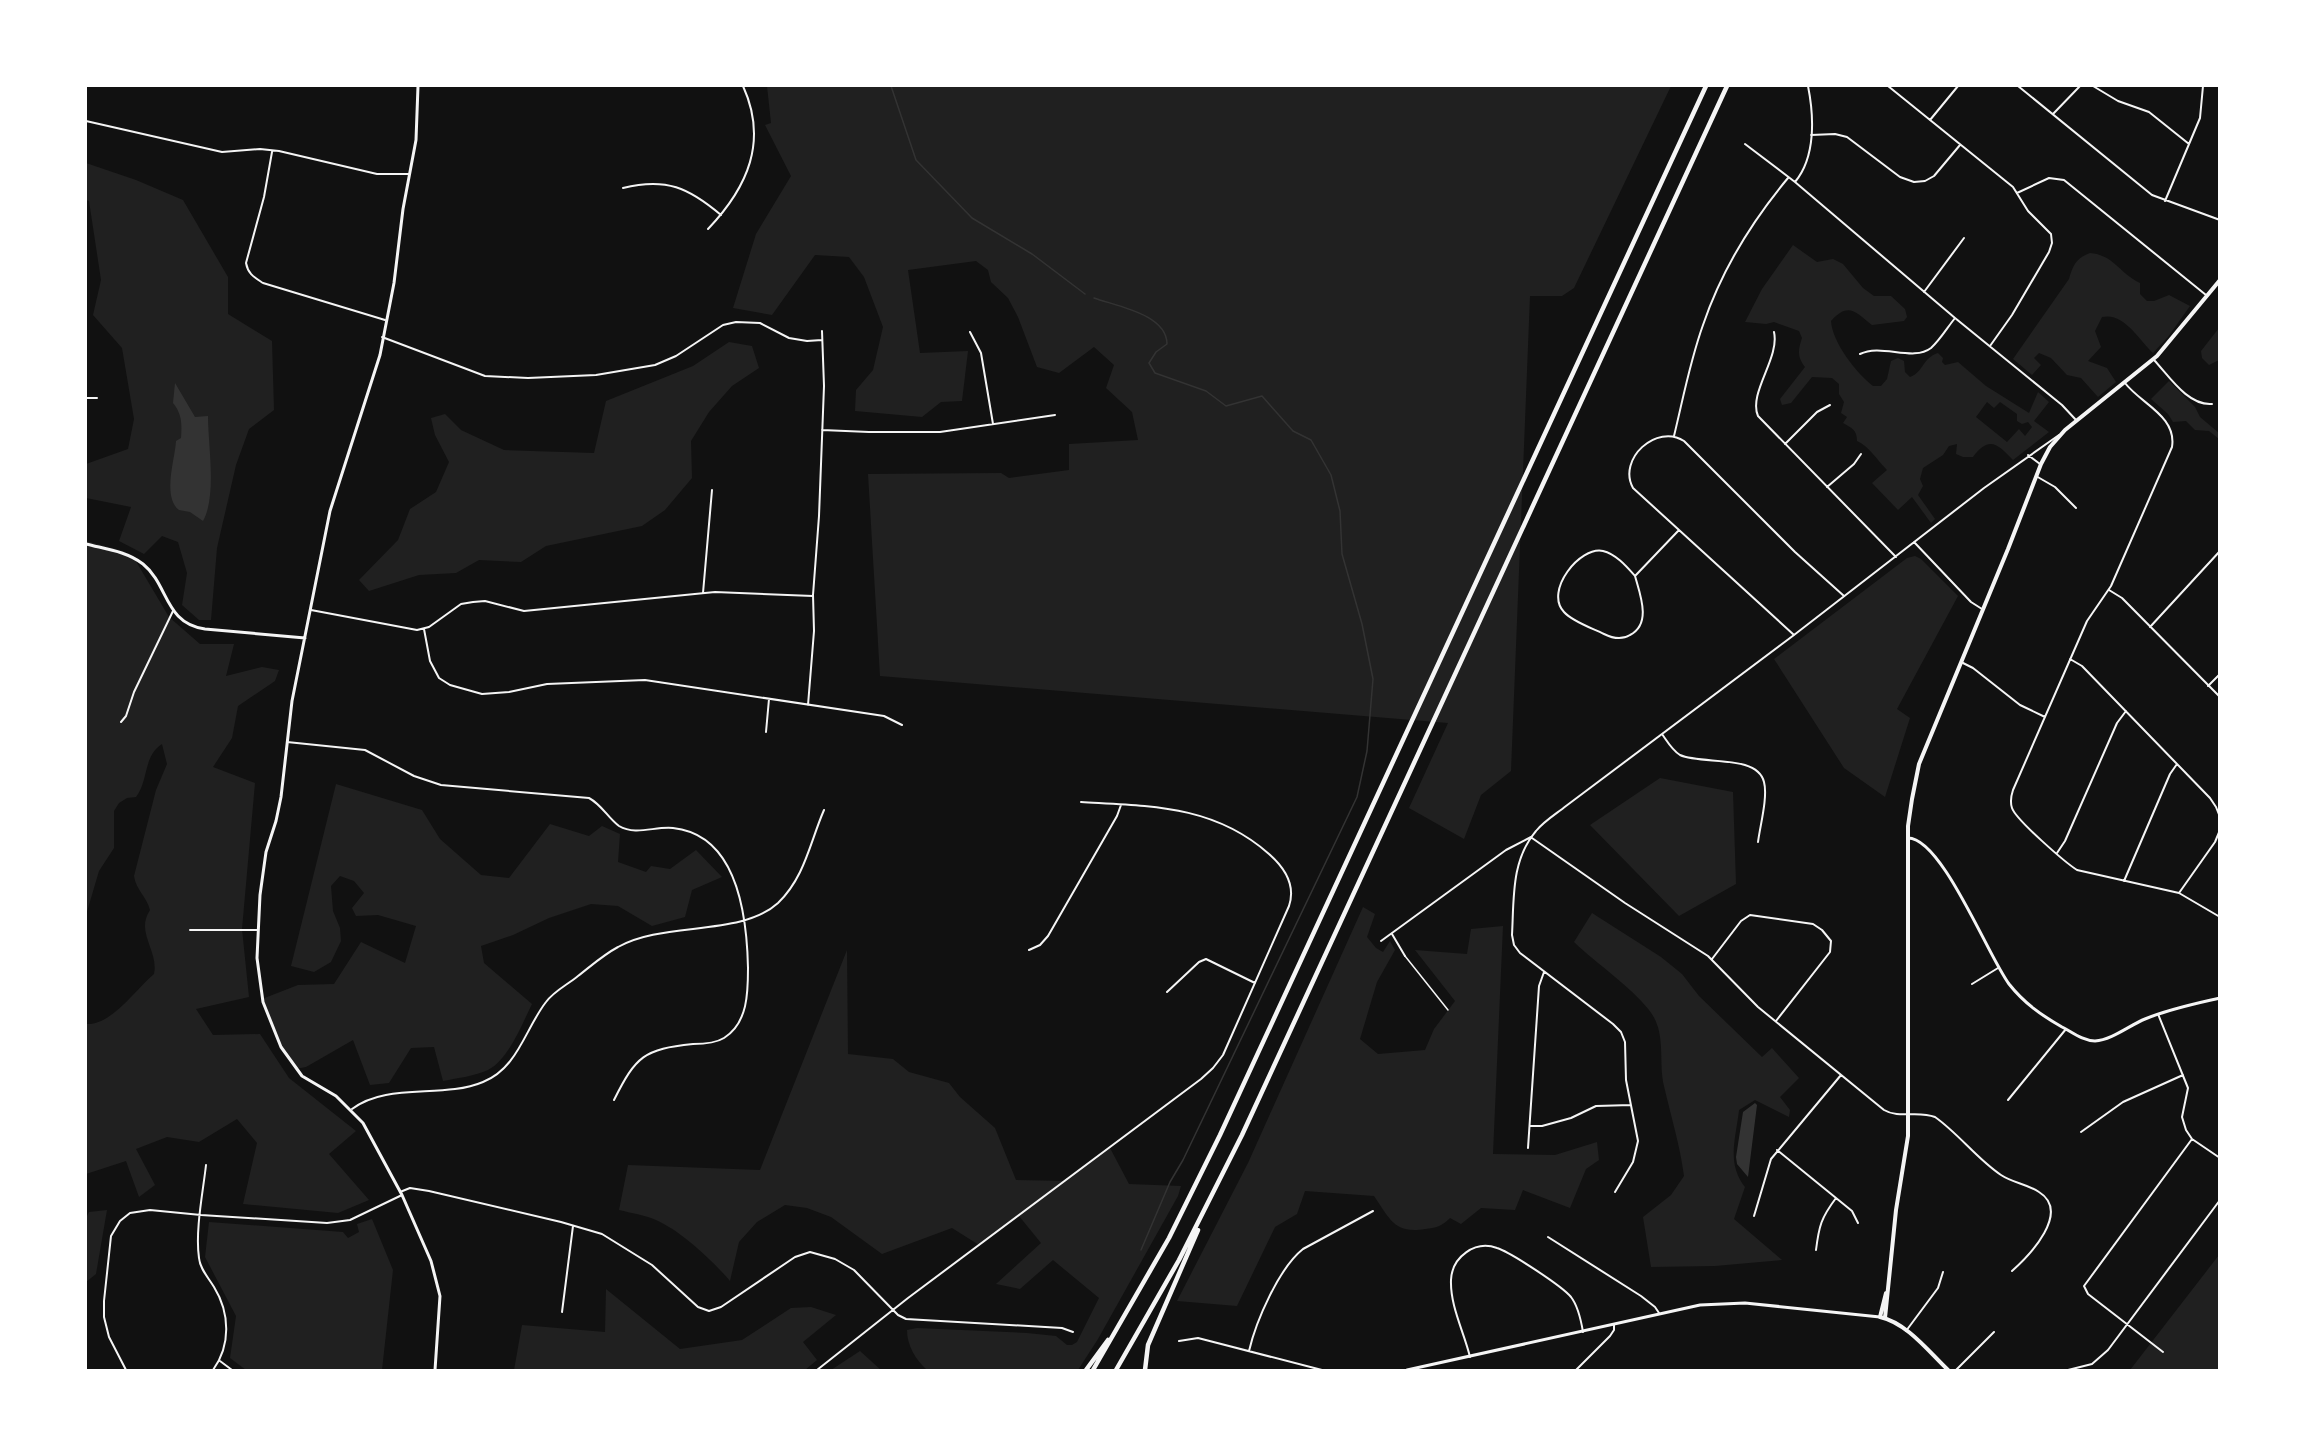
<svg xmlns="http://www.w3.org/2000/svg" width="2305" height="1456" viewBox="0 0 2305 1456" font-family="Cabin,sans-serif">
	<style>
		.green { fill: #202020; fill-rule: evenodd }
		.water { fill: #333 }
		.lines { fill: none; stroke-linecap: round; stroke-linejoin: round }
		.stream { stroke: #333; stroke-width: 1.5 }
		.service { stroke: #f5f5f5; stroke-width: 1.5 }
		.minor { stroke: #f5f5f5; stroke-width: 2 }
		.tertiary { stroke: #f5f5f5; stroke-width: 3 }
		.secondary { stroke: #f5f5f5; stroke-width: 4 }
		.motorway { stroke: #f5f5f5; stroke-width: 4.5 }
	</style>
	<rect width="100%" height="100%" fill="#111"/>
	<path class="green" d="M767,86H1671L1574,288L1562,296H1530L1511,771L1481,795L1464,839L1409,808L1448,723L880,676L868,474L1001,473L1009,478L1069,470V444L1138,440L1132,412L1106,388L1114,365L1094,347L1059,373L1037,367L1018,317L1008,298L991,282L988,270L976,261L908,270L920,353L968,351L962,401L941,402L922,417L855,411L856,390L873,370L883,327L864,277L849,257L815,255L772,315L733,308L756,234L791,176L765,125L771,123Z
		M86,163L136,180L183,200L228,277V314L272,341L274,410L249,429L236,465L217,548L211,620H199L182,605L187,573L178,542L162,536L144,554L119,541L131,507L86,498V464L128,449L134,419L122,348L93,315L101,280L89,201L86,200Z
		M1793,245L1817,262L1833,259L1843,264L1863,288L1874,296H1891L1905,309L1907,317L1904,321L1872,325C1856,313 1849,301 1831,321C1832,342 1857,374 1873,386H1881L1887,379L1891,361L1898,358L1904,361L1905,372L1910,377C1924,372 1922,358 1938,353L1943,358L1942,362L1945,365L1958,362L1986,386L2029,413L2038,392L2049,402L2034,421L2049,432L2013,460C1998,444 1989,435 1973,457H1963L1956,454L1957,444L1949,446L1943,455L1923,468L1920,479L1923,486L1918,495L1935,519L1931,523L1912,497L1898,510L1872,483L1887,470C1876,459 1870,447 1857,441C1857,430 1852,428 1843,423L1847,417L1841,413L1844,402L1839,394V384L1832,378L1812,377L1791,403L1782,405L1780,399L1805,367C1797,357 1798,350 1802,338L1799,331L1774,322L1766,324L1745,322L1762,289ZM1987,402L1994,408L2000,402L2017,414V421L2022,424L2028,422L2032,427L2025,436L2019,429L2007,442L1976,417Z
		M2090,253C2114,255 2119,273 2140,283V294L2147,301H2154L2169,295L2190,306L2168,337L2153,353C2139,340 2124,312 2102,317L2095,331L2101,347L2088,361L2107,368L2116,382L2098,397L2081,378L2067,375L2051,358L2039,353L2034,358L2041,365L2032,375L2013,359L2069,279C2073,265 2076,258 2090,253Z
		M2219,328V360L2209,365L2202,358L2201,351Z
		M729,342L752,346L759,368L732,386L709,412L691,441L692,478L665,510L642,526L546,546L521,562L479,560L456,573L419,575L369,591L359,580L398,540L410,509L436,492L449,462L435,435L431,418L445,414L461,430L504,450L594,453L606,401L693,366Z
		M2169,381L2195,407L2200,417L2219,433V439L2209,431L2195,430L2186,421L2173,422L2168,414L2151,399Z
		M86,541L123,551L134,558L169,617L200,644H234L226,676L262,667L279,670L275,681L238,706L232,738L213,767L255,783L242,929L249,997L196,1009L213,1035L260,1034L289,1078L356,1131L329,1154L369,1200L338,1213L243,1204L257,1143L237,1119L199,1142L167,1137L136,1149L155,1185L139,1197L126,1161L86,1174V1024C111,1026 135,990 154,974C159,950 135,933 150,910C147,897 136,890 134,876L156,790L167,764L162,744C143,756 149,780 136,797L127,798L119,803L114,811V848L99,871L86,915Z
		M1915,556L1921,559L1958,596L1897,709L1910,718L1885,797L1844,768L1774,659L1907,558Z
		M1660,778L1733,792L1736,884L1679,916L1590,825Z
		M336,784L422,810L440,839L481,875L509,878L550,824L589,836L602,826L620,834L618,862L646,872L651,866L670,869L696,850L722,877L692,890L685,917L652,926L618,906L591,904L549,918L513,935L481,946L484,963L532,1004C522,1024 509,1059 488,1070C475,1076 458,1078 443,1081L434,1047L411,1048L389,1083L370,1085L353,1040L306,1067L295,1069L281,1047L262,999L298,985L334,984L361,942L405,963L416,926L378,915L356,916L352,908L364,893L354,881L340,876L331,886L333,911L340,928L341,941L331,962L314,972L291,966Z
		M1363,907L1375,914L1367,937L1376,948L1383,952L1390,941L1395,950L1377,982L1360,1039L1378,1054L1425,1050L1434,1029L1455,1001L1415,950L1467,954L1471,929L1503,926L1493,1154L1555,1155L1597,1142L1599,1160L1586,1169L1570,1208L1523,1190L1515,1210L1481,1208L1461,1224L1450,1218C1442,1226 1436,1228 1425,1229C1394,1234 1390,1219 1374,1196L1305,1191L1297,1214L1275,1227L1237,1306L1177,1301L1248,1163Z
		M1592,913L1661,957L1682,974L1699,996L1762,1057L1772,1048L1799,1078L1780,1097L1790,1110L1789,1117L1755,1100L1739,1110C1736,1138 1726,1163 1745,1187L1734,1219L1782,1260L1715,1266L1651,1267L1643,1217L1671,1195L1684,1176C1680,1145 1671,1117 1664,1086C1658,1061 1667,1032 1649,1010C1630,986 1597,964 1574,942Z
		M847,950L848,1054L893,1059L909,1072L949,1083L960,1097L995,1128L1016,1180L1066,1181L1110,1148L1129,1184L1181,1186L1178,1196L1098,1339L1078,1370H927C916,1360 907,1346 907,1330L917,1328L1027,1333L1056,1336L1067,1345H1072L1077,1342L1099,1298L1053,1260L1020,1289L996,1284L1041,1243L1019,1216L979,1245L952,1228L882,1254L831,1217L807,1208L785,1205L757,1222L739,1242L730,1281C712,1260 681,1231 656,1220C645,1215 631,1213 619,1210L628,1165L760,1170Z
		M107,1210L96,1274L86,1282V1218L89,1212Z
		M372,1219L393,1270L382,1370H246L230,1358L236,1316L205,1257L209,1222L343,1232L348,1238L359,1232L357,1224Z
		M2219,1255V1370H2130Z
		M606,1289L680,1349L742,1340L791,1308L811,1307L836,1315L803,1342L817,1360L805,1370H514L522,1325L605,1332Z
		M860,1351L881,1370H831Z"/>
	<path class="water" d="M175,383L195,417L208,416C208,445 217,496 203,521L190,512L179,510C162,496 175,460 176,441L181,438C182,424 182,414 173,403Z
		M1755,1103L1757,1105L1748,1177L1737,1164L1736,1157L1743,1112Z"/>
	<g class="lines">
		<path class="stream" d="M891,86L916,160L972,218L1032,254L1085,294
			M1094,298C1116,306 1167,314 1167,344L1156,352L1149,363L1155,373L1206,391L1226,406L1262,396L1293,431L1311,440L1331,475L1340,511L1342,554L1362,624L1373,679L1367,751L1357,797L1183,1160L1170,1182L1141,1250"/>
		<path class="service" d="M1405,956L1448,1010"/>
		<path class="minor" d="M1888,86L2013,187L2028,211L2051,234L2052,243L2049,252L2012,315L1990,346
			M2018,86L2152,195L2220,220
			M2093,86L2118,101L2149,112L2189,144
			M2053,114L2080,86
			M1930,120L1958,86
			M86,121L222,152L260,149L279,151L377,174H409
			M1811,135L1835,134L1847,137L1900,177L1914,182L1925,181L1934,176L1960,145
			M1745,144L1795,182L1955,318L2062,405L2076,420
			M272,152L264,197L246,263C248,274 254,277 263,283L385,320
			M1795,182C1816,157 1814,116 1808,86
			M623,188C666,177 689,188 721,215
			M2017,193L2049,178L2064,180L2206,295
			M2165,201L2200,118L2203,86
			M708,229C748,187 768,141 743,86
			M1924,292L1964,238
			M970,332L981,353L993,424
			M1774,332C1780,358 1748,393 1758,416L1896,557
			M382,337L485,376L528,378L596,375L655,365L676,356L723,325L736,322L760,323L789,338L807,341L822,340
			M1860,354C1881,343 1913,362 1931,348C1940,340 1947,328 1955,318
			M2154,360C2169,376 2188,406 2212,404
			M2125,383C2141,404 2177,416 2172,447L2111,586L2087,621L2013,790C2011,796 2010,802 2012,808C2016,820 2066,863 2077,870L2179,893L2220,917
			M86,398H97
			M822,430L869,432H940L1055,415
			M1674,436C1683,399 1690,361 1703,325C1721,272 1752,221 1788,178
			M1785,444L1817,412L1830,405
			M2028,455L2040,464
			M2036,476L2055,487L2076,508
			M1827,487L1854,464L1861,454
			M1914,542L1971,602L1982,609
			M1635,576C1627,567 1616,554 1603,551C1580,546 1544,591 1564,612C1573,622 1592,628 1604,634C1612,638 1622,640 1630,635C1652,624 1640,594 1635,576L1679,530
			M2109,590L2122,598L2220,697
			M703,593L712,490
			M311,610L417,630L429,627L461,604L473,602L485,601L524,611L715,592L813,596
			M2150,627L2220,551
			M424,629L430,661L439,678L450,685L482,694L509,692L547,684L645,680L884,716L902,725
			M1794,635L1633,488C1617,459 1657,423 1684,441L1795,552L1844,596
			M2070,659L2082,666L2210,798L2216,807L2220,817
			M1961,662L1973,668L2020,705L2045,717
			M2208,686L2220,674
			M808,705L814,631L813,595L819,516L824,386L822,331
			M121,722L126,716L134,692L173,611
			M766,732L769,699
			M1662,734C1667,741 1672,750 1680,755C1702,765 1757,754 1764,782C1768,797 1760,826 1758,842
			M287,742L365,750L414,776L441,785L589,798C602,805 608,818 619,826C636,836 655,826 673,828C738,835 747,918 748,968C748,992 748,1023 724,1038C716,1043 703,1044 693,1044C644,1049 636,1056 614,1100
			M1532,838L1625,903L1708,956L1758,1007L1884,1110C1899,1119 1918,1110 1935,1117C1959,1134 1977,1159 2001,1175C2013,1183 2027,1184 2039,1192C2071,1212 2030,1255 2012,1271
			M2057,853L2065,841L2117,723L2126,711
			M2124,881L2170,774L2177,764
			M2179,893L2215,842L2220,830
			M190,930H258
			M1392,934L1405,956
			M1381,941L1506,850L1531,837
			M1029,950L1040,945L1048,936L1117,816L1121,805
			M1712,959L1741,921L1750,915L1813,924L1822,930L1831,941L1830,952L1776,1021
			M1972,984L1998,968
			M1167,992L1199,962L1206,959L1255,983
			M2158,1014L2188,1088L2182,1117L2186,1130L2192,1139L2220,1158
			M2008,1100L2066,1029
			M352,1109C387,1082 443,1099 483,1082C518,1068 525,1029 546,1002C554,991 567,985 578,976C591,966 603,955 618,947C663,921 741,937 778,903C805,877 810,842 824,810
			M1531,1126H1542L1571,1118L1596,1106L1631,1105
			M2081,1132L2123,1102L2183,1075
			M1528,1148L1539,986L1544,972
			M1777,1150L1852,1211L1858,1223
			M206,1165C203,1192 195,1231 199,1258C200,1269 208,1277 214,1287C230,1313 231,1345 213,1370
			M400,1192L410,1188L429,1191L561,1222L602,1234L652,1265L698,1307L709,1311L721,1307L795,1257L810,1252L835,1259L854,1270L898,1315L906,1319L1062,1328L1073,1332
			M1615,1192L1633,1162L1638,1141L1626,1080L1625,1042L1621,1032L1613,1024L1520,953L1514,945L1512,935C1514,899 1511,860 1536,831C1544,821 1556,814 1566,806L1794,635L1984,488L2059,435
			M1754,1216L1771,1159L1841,1075
			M1548,1237L1641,1296L1655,1307L1659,1313
			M1816,1250C1819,1226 1821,1218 1836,1198
			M562,1312L573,1226
			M1906,1331L1938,1288L1943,1272
			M1179,1341L1198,1338L1322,1370
			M1249,1351C1256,1321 1279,1268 1303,1249L1373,1211
			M2163,1352L2088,1294L2084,1286L2192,1139
			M1470,1357C1464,1332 1450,1306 1451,1280C1452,1257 1475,1240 1497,1248C1510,1252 1562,1286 1571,1297C1578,1306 1581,1320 1583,1332
			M220,1361L232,1370
			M126,1370L109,1337L104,1317V1301L111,1236L120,1221L130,1213L150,1210L201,1215L327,1223L350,1220L402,1195
			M817,1370L908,1298L1201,1079L1213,1068L1223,1055L1289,906C1296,885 1285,868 1269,854C1214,805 1150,806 1081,802
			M1576,1370L1610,1336L1614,1330V1325
			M1956,1370L1994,1332
			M2068,1370L2092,1364L2108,1350L2220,1200"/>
		<path class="tertiary" d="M418,86L416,140L403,209L394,283L380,355L330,511L292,701L281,797L276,821L266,852L260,895L257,958L263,1002L281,1047L302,1076L336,1096L363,1123L402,1195L431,1261L440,1296L435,1370
			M86,544C105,549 126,551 143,564C169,585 164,623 205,629L305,638
			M1908,838C1942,838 1988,956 2009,984C2024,1003 2041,1015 2062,1027C2072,1032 2083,1041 2095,1041C2112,1040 2130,1025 2145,1019C2169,1009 2194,1004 2220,998
			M1407,1370L1700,1305L1745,1303L1880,1317"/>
		<path class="secondary" d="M1886,1293L1880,1317C1907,1323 1929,1352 1948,1370
			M1885,1318L1896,1210L1908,1136V826L1912,799L1919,764L2008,549L2041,464L2050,447L2065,430L2157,356L2220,280"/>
		<path class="motorway" d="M1086,1370L1108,1340
			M1093,1370L1169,1238L1220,1135L1706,86
			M1116,1370L1179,1260L1242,1135L1727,86
			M1145,1370L1148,1345L1198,1230"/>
	</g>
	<rect width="2305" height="1456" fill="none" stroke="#ffffff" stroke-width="174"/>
</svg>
